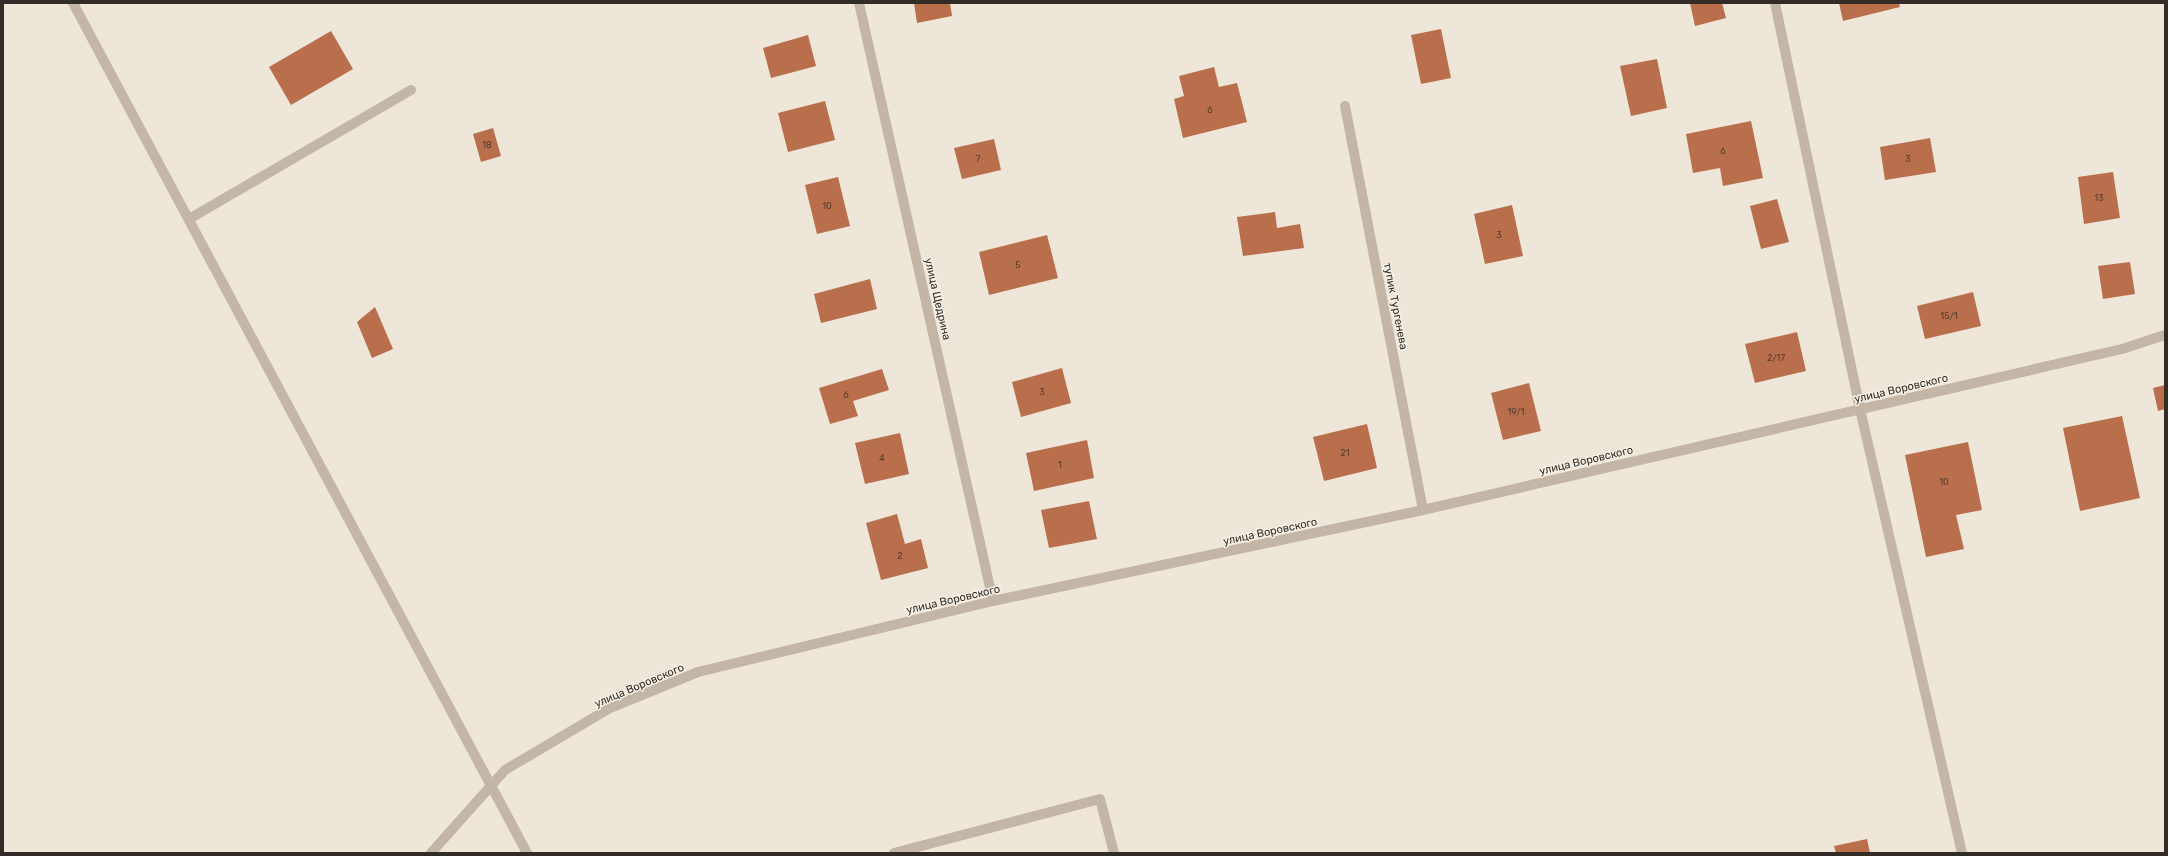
<svg xmlns="http://www.w3.org/2000/svg" width="2168" height="856" viewBox="0 0 2168 856" font-family="Rubik,sans-serif">
	<style>
		.building { fill: #b96f4c }
		.lines { fill: none; stroke-linecap: round; stroke-linejoin: round }
		.service { stroke: #c4b6a7; stroke-width: 10 }
		.minor { stroke: #c4b6a7; stroke-width: 10 }
		.labels { text-anchor: middle; stroke-width: 3; stroke-linejoin: round; paint-order: stroke }
		.number-label { font-size: 9px; fill: #543c30 }
		.street-label { font-size: 11px; fill: #322b26; stroke: #f6f0e5 }
	</style>
	<rect width="100%" height="100%" fill="#eee6d9"/>
	<path class="building" d="M914,3H950L952,16L917,23Z
		M1690,3H1722L1726,18L1695,26Z
		M1839,3H1899L1900,7L1843,21Z
		M1441,29L1451,78L1421,84L1411,35Z
		M331,31L353,69L291,105L269,67Z
		M808,35L816,66L771,78L763,48Z
		M1657,59L1667,108L1631,116L1620,66Z
		M1214,67L1219,87L1237,83L1247,122L1183,138L1174,99L1184,96L1179,76Z
		M825,101L835,140L788,152L778,113Z
		M1751,121L1763,178L1723,186L1720,168L1693,173L1686,134Z
		M493,128L501,156L481,162L473,134Z
		M1930,138L1936,172L1885,180L1880,147Z
		M994,139L1001,170L962,179L954,148Z
		M2113,172L2120,218L2084,224L2078,177Z
		M838,177L850,226L817,234L805,185Z
		M1777,199L1789,242L1761,249L1750,206Z
		M1512,205L1523,256L1485,264L1474,214Z
		M1275,212L1277,228L1300,224L1304,248L1243,256L1237,217Z
		M1047,235L1058,278L989,295L979,252Z
		M2130,262L2135,294L2103,299L2098,266Z
		M870,279L877,309L821,323L814,294Z
		M1973,292L1981,326L1925,339L1917,306Z
		M375,307L393,349L372,358L357,322Z
		M1797,332L1806,371L1755,383L1745,344Z
		M1062,368L1071,403L1021,417L1012,382Z
		M882,369L889,390L853,401L858,416L830,424L819,388Z
		M1529,383L1541,431L1503,440L1491,393Z
		M2165,385V409L2158,411L2153,388Z
		M2122,416L2140,498L2080,511L2063,428Z
		M1367,424L1377,468L1324,481L1313,437Z
		M900,433L909,474L865,484L855,443Z
		M1087,440L1094,478L1034,491L1026,453Z
		M1968,442L1982,510L1956,515L1964,549L1926,557L1905,455Z
		M1089,501L1097,539L1049,548L1041,510Z
		M897,514L905,544L921,539L928,568L881,580L866,523Z
		M1867,839L1870,853H1836L1834,846Z"/>
	<g class="lines">
		<path class="service" d="M73,3L527,853
			M189,219L411,90
			M1860,409L1962,853
			M894,853L1100,799L1114,853"/>
		<path class="minor" d="M859,3L993,601
			M1775,3L1860,409
			M1345,106L1423,510
			M431,853L505,770L610,708L698,672L993,601L1423,510L2122,349L2165,335"/>
	</g>
	<g class="labels">
		<g class="number-label">
			<text x="1210" y="113">6</text>
			<text x="487" y="148">18</text>
			<text x="1723" y="154">6</text>
			<text x="978" y="162">7</text>
			<text x="1908" y="162">3</text>
			<text x="2099" y="201">13</text>
			<text x="827" y="209">10</text>
			<text x="1499" y="238">3</text>
			<text x="1018" y="268">5</text>
			<text x="1949" y="319">15/1</text>
			<text x="1776" y="361">2/17</text>
			<text x="1042" y="395">3</text>
			<text x="846" y="398">6</text>
			<text x="1516" y="415">19/1</text>
			<text x="1345" y="456">21</text>
			<text x="882" y="461">4</text>
			<text x="1060" y="468">1</text>
			<text x="1944" y="485">10</text>
			<text x="900" y="559">2</text>
		</g>
		<g class="street-label">
			<text transform="translate(938 299) rotate(77)" y="4">улица Щедрина</text>
			<text transform="translate(1396 306) rotate(79)" y="4">тупик Тургенева</text>
			<text transform="translate(1901 388) rotate(-13)" y="4">улица Воровского</text>
			<text transform="translate(1586 460) rotate(-13)" y="4">улица Воровского</text>
			<text transform="translate(1270 531) rotate(-12)" y="4">улица Воровского</text>
			<text transform="translate(953 599) rotate(-13)" y="4">улица Воровского</text>
			<text transform="translate(639 685) rotate(-23)" y="4">улица Воровского</text>
		</g>
	</g>
	<rect width="2168" height="856" fill="none" stroke="#322b26" stroke-width="8"/>
</svg>
